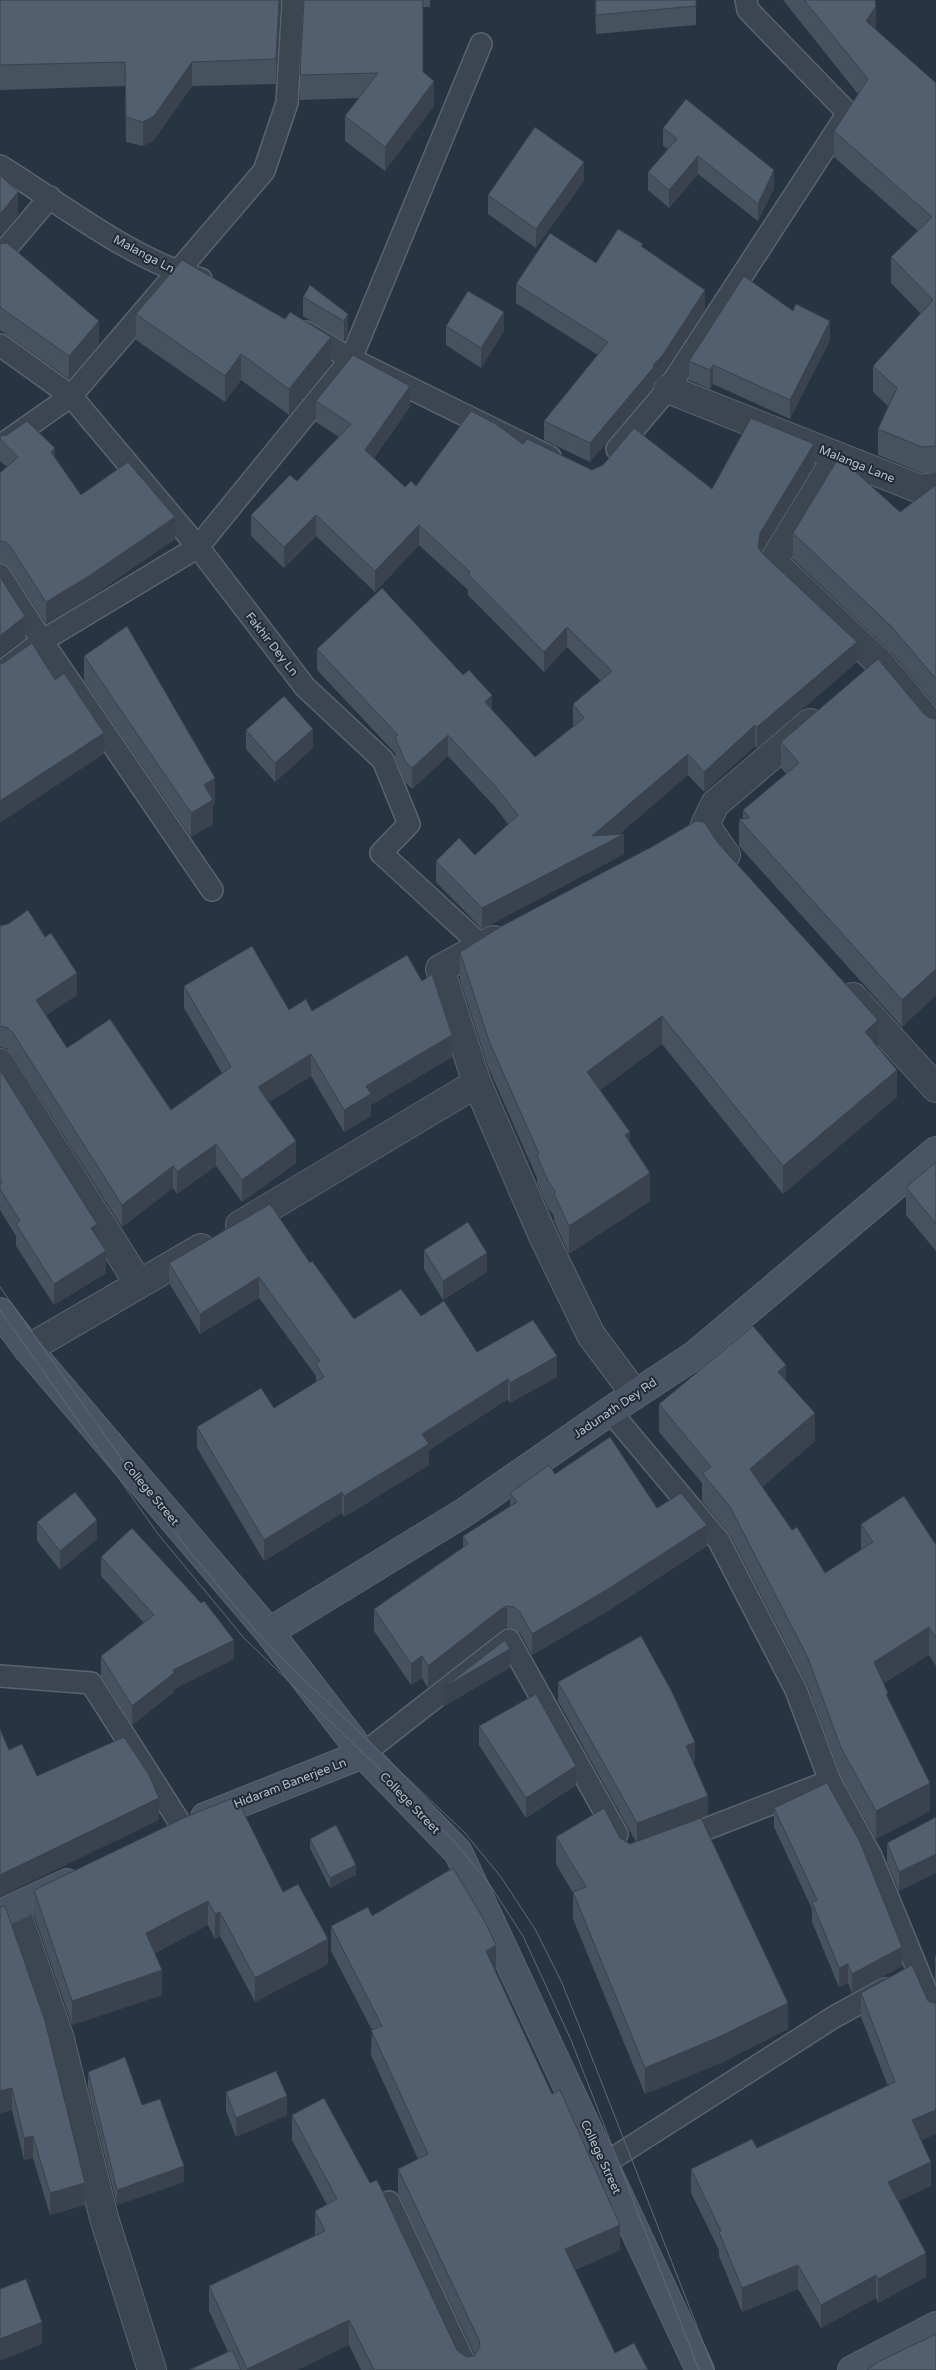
<svg xmlns="http://www.w3.org/2000/svg" width="936" height="2370" viewBox="0 0 936 2370" font-family="'Varela Round',sans-serif">
	<style>
		.lines { fill: none; stroke-linecap: round; stroke-linejoin: round }
		.lane-casing { stroke: #59646e; stroke-width: 24 }
		.street-casing { stroke: #59646e; stroke-width: 30 }
		.secondary-casing { stroke: #59646e; stroke-width: 30 }
		.lane { stroke: #3b4651; stroke-width: 21 }
		.street { stroke: #3b4651; stroke-width: 28 }
		.secondary { stroke: #495564; stroke-width: 28 }
		.tram { stroke: #5d6a77; stroke-width: 1 }
		.wall { fill: #47525f }
		.shaded-wall { fill: #39424d }
		.building { fill: #525f6e; stroke: #39424d }
		.labels { text-anchor: middle; stroke-width: 4; stroke-linejoin: round; paint-order: stroke }
		.street-label { font-size: 12px; fill: #b8c1cb; stroke: #202b36 }
	</style>
	<rect width="100%" height="100%" fill="#273441"/>
	<g class="lines">
		<defs>
			<path id="lane" d="M0,166C62,204 132,260 201,279
				M0,256L50,197
				M306,332L351,359L550,457
				M0,345L71,396L198,547L305,687L383,760L409,824L381,853L482,946
				M0,446L71,396L264,171L287,103L293,0
				M617,449L668,389L848,113L748,10L746,0
				M0,575L42,641L212,890
				M0,673L42,641L198,547L351,359L481,44
				M610,1411L719,1541L796,1690L830,1781
				M0,1676L91,1683L182,1826
				M363,1754L509,1640L617,1834
				M680,1839L830,1781L871,1856L936,2015
				M604,2164L834,2017L885,1989
				M389,2202L468,2370"/>
			<path id="street" d="M668,389L920,489L936,487
				M837,457L773,562L880,663L936,730
				M726,855L705,825L715,804L810,723
				M493,940L440,969L477,1083L543,1236L591,1335L635,1394
				M853,997L936,1088
				M0,1063L139,1284
				M240,1225L477,1083
				M28,1349L201,1248
				M15,1908L60,2039L104,2218L152,2370"/>
			<path id="secondary" d="M0,1312L28,1349L269,1632L363,1754L458,1852L700,2370
				M269,1632L465,1512L610,1411L695,1355L936,1151
				M205,1817L363,1754
				M0,1914L67,1883
				M852,2370L936,2326"/>
		</defs>
		<use href="#lane" class="lane-casing"/>
		<use href="#street" class="street-casing"/>
		<use href="#secondary" class="secondary-casing"/>
		<use href="#lane" class="lane"/>
		<use href="#street" class="street"/>
		<use href="#secondary" class="secondary"/>
		<path class="tram" d="M0,1287L169,1526L254,1629L297,1673L464,1832L501,1877L535,1929L561,1981L583,2035L714,2370
			M0,1310L158,1534L244,1638L454,1841L490,1885L523,1936L571,2040L699,2370"/>
	</g>
	<path class="wall" d="M0,0H281L276,84L192,86L154,140L143,146L126,142L125,86L0,90Z
		M304,0H430V7H423V72L434,106L385,171L345,141V116L359,98L300,100V75Z
		M595,0H696V25L596,34Z
		M783,0H875L876,30L936,83V473H922L878,455V429L888,406L873,392V366L921,314L891,283V257L918,231L834,157V131L858,94Z
		M663,128L774,188L758,221L698,174L669,208L648,190V172L668,149L663,146Z
		M584,181L536,248L488,214V195Z
		M0,244L99,344L69,379L0,330Z
		M643,247L705,309L662,375L654,383L653,388L590,462L544,440V421L598,355L516,303V284L596,263Z
		M303,297L348,314V333L344,341L303,316Z
		M136,314L331,363L289,415L241,380L225,402L136,340Z
		M446,326L504,331L481,368L446,345Z
		M830,340L790,419L713,384L710,389L689,380V361Z
		M316,401L410,407L374,458L405,487L416,486L523,444L592,470L712,489L814,465L761,551L857,662L757,748L755,746L704,792L688,775L619,834L624,854L482,929L436,882V861L475,855L508,824L495,807L448,756L412,789L405,782L395,757V753L317,670V649L492,710L535,757L574,726L573,725V704L601,681L567,647L544,672L468,595V590L419,545L375,592L316,536L284,568L251,536V515L297,481L339,437L316,422Z
		M0,436L55,458L81,495L175,539L89,598L46,624L10,568L5,564L0,563V473L7,467L0,461Z
		M936,485V706L892,653L793,559V533L900,512Z
		M84,656L215,803L213,805V824L191,837L84,681Z
		M924,714L930,718L936,719V995L902,1027L739,846V819H743V810L786,774L781,768V742Z
		M246,730L313,748L275,782L246,749Z
		M718,843L878,1048L897,1097L783,1194L662,1044L600,1090L630,1142L650,1201L569,1254L554,1221V1216L548,1208L537,1183V1178L489,1069L460,980V952Z
		M0,926L77,995L46,1015L67,1048L171,1110L222,1073L184,1008V986L289,1010L312,1011L452,1057L371,1105V1116L344,1132L311,1076L269,1102L296,1163L242,1202L216,1166L177,1194L173,1188L122,1227L13,1055L8,1049L0,1047Z
		M0,1070L97,1237L106,1273L54,1305L16,1246V1236L0,1210Z
		M936,1162V1251L906,1215V1187Z
		M424,1250L487,1272L443,1300L424,1269Z
		M169,1263H310L354,1319L421,1316L477,1352L557,1377L510,1403L508,1399L429,1450V1465L344,1517L342,1513L264,1561L197,1448V1427L274,1408L316,1382V1376L259,1298L200,1334L169,1283Z
		M786,1380L815,1441L762,1487L792,1530L825,1573L861,1550V1524L936,1545V1666L929,1655L884,1683L888,1699L930,1811L876,1839L841,1776L808,1686L730,1535L702,1501V1483L659,1432V1404Z
		M555,1474L657,1508L707,1546L608,1611L532,1655L520,1633L514,1629L507,1628L501,1630L428,1688L422,1678L411,1685L374,1631V1609L463,1548V1536L510,1506V1493Z
		M37,1522L97,1539L60,1570L37,1541Z
		M101,1557L234,1659L174,1689V1692L132,1725L101,1676V1656L144,1623L101,1576Z
		M558,1682L695,1761L693,1762L708,1815L675,1828L788,2029L721,2063L645,2094L573,1919V1893L556,1864V1837L620,1838L630,1844L636,1842L558,1701Z
		M479,1726L576,1785L526,1818L479,1745Z
		M774,1808L902,1966L852,1993L848,1983L839,1987L812,1922V1909L774,1827Z
		M936,1817V1873L899,1891L887,1862V1843Z
		M310,1839L356,1875L330,1888L310,1848Z
		M34,1890L283,1892L328,1964L255,2002L220,1936L215,1939L208,1925L155,1953L162,1995L72,2025L34,1915Z
		M0,1907L85,2205L50,2215L33,2158L24,2160L12,2110L0,2113Z
		M372,1916L496,1970H495L620,2250L575,2270L615,2353L648,2370H361L349,2345L297,2370H189L228,2352L209,2311V2286L315,2236V2211L327,2205L292,2140V2115L457,2350L466,2357L474,2356L475,2355L398,2194V2169L418,2159L371,2055L372,2030L331,1951V1926Z
		M936,1955V1982L935,1980V1956Z
		M861,1993L936,2134L921,2140L931,2186L898,2201L926,2277L878,2303L876,2298L821,2328L798,2289L742,2312L719,2256V2250L691,2193V2169L757,2148L888,2086L861,2017Z
		M88,2072L142,2105L184,2182L117,2205L88,2088Z
		M226,2092L287,2115L236,2137L226,2111Z"/>
	<path class="shaded-wall" d="M279,0H281L276,84V59Z
		M876,6V32L866,21Z
		M192,62V86L154,140L143,146V122Z
		M434,81V106L385,171V147Z
		M698,156V174L669,208V190Z
		M584,162V181L536,248V229Z
		M774,170V188L758,221V204Z
		M18,192V215L0,237V214Z
		M705,290V309L662,375L654,383L653,388L590,462V443L654,364Z
		M504,312V331L481,368V348Z
		M348,314V333L344,341V321Z
		M99,321V344L69,379V356Z
		M830,321V340L790,419V400Z
		M331,337V363L289,415V389Z
		M241,354V380L225,402V376Z
		M713,365V384L710,389V370Z
		M410,386V407L365,470V450Z
		M814,444V465L760,554L758,547L760,533Z
		M55,448V470L51,452Z
		M316,515V536L284,568V547Z
		M175,517V539L89,598L46,624V602Z
		M419,525V545L375,592V571Z
		M25,616V638L0,657V636Z
		M567,627V647L544,672V652Z
		M857,642V662L757,748V727Z
		M492,695V716L485,702Z
		M755,725V746L704,792V772Z
		M313,729V748L275,782V763Z
		M104,733V754L0,823V801Z
		M448,735V756L412,789V768Z
		M688,754V775L611,840L624,834V854L482,929V908L592,836Z
		M215,778V803L213,805V824L191,837V813L204,785Z
		M936,969V995L902,1027V1000Z
		M77,973V995L36,1022V1000Z
		M662,1016V1044L587,1100V1072Z
		M878,1020V1048L865,1060V1032Z
		M452,1035V1057L371,1105V1116L344,1132V1110L366,1086Z
		M311,1054V1076L258,1109V1087Z
		M897,1070V1097L783,1194V1166Z
		M630,1132V1160L625,1135Z
		M296,1141V1163L242,1202V1180Z
		M216,1144V1166L177,1194V1172Z
		M173,1166V1188L122,1227V1205Z
		M650,1173V1201L569,1254V1226Z
		M97,1224V1246L91,1228Z
		M106,1251V1273L54,1305V1284Z
		M487,1253V1272L443,1300V1281Z
		M259,1277V1298L200,1334V1314Z
		M557,1356V1377L510,1403V1383Z
		M786,1365V1393L778,1372Z
		M508,1379V1399L429,1450V1465L344,1517V1496L422,1434Z
		M815,1413V1441L750,1497V1469Z
		M342,1492V1513L264,1561V1540Z
		M97,1520V1539L60,1570V1551Z
		M707,1525V1546L608,1611L532,1655V1634Z
		M507,1606V1628L501,1630L428,1688V1666L501,1609Z
		M929,1627V1655L874,1689V1662Z
		M234,1640V1659L174,1689V1692L132,1725V1706L173,1670Z
		M510,1649V1668L443,1707V1688Z
		M422,1656V1678L411,1685V1664Z
		M695,1742V1761L686,1765V1746Z
		M576,1766V1785L526,1818V1798Z
		M930,1783V1811L876,1839V1811Z
		M708,1796V1815L637,1842V1823Z
		M159,1798V1820L0,1897V1875Z
		M936,1854V1873L899,1891V1872Z
		M356,1865V1875L330,1888V1878Z
		M208,1901V1925L146,1957V1933Z
		M220,1912V1936L215,1939V1914Z
		M328,1939V1964L255,2002V1978Z
		M496,1945V1970L486,1976V1951Z
		M902,1947V1966L852,1993V1974Z
		M848,1964V1983L839,1987V1968Z
		M162,1970V1995L72,2025V2001Z
		M788,2003V2029L721,2063L645,2094V2068Z
		M12,2088V2110L0,2113V2091Z
		M287,2096V2115L236,2137V2118Z
		M936,2110V2134L912,2144V2120Z
		M33,2136V2158L24,2160V2138Z
		M931,2162V2186L888,2206V2182Z
		M184,2166V2182L117,2205V2190Z
		M85,2183V2205L50,2215V2193Z
		M620,2225V2250L565,2274V2249Z
		M926,2253V2277L878,2303V2279Z
		M798,2265V2289L742,2312V2288Z
		M876,2275V2298L821,2328V2305Z
		M349,2320V2345L297,2370H247V2369Z
		M42,2322V2344L0,2361V2339Z"/>
	<path class="building" d="M0,0H279L276,59L192,62L154,116L143,122L126,117L125,62L0,65Z
		M304,0H423V72L434,81L385,147L345,116L378,73L300,75Z
		M596,0H696V6L596,15Z
		M804,0H875L876,6L866,21L936,83V446L922,447L878,429L897,388L873,366L933,300L891,257L932,217L834,131L868,79Z
		M686,99L774,170L758,204L698,156L669,190L648,172L677,139L663,128Z
		M535,127L584,162L536,229L488,195Z
		M0,175L18,192L0,214Z
		M618,229L643,244L641,246L705,290L662,356L654,364L653,368L590,443L544,421L608,342L516,284L550,233L596,263Z
		M7,243L99,321L69,356L0,307V244Z
		M182,260L285,319L290,312L331,337L289,389L241,354L225,376L136,314Z
		M744,276L793,311L796,304L830,321L790,400L713,365L710,370L689,361Z
		M310,285L348,314L344,321L303,297Z
		M468,291L504,312L481,348L446,326Z
		M353,355L410,386L365,450L405,487L411,481L416,486L471,411L496,424L523,444L527,439L592,470L603,465L634,428L712,489L751,418L814,444L760,533L758,547L762,553L857,642L757,727L755,725L704,772L688,754L592,836L624,834L482,908L436,861L459,838L475,855L518,815L495,786L448,735L412,768L405,761L395,737L398,735L317,649L382,588L463,675L469,670L492,695L485,702L535,757L584,718L573,704L612,671L567,627L544,652L468,574L470,572L419,525L375,571L316,515L284,547L251,515L290,475L297,481L351,424L316,401Z
		M27,421L55,448L51,452L81,495L128,462L175,517L89,576L46,602L10,546L5,542L0,541V473L18,457L0,439V436L7,435Z
		M839,457L900,512L936,485V679L892,627L793,533Z
		M0,577L25,616L0,636Z
		M127,626L215,778L204,785L213,800L191,813L84,656Z
		M32,643L55,680L64,673L104,733L0,801V663L2,664Z
		M878,659L924,714L930,718L936,719V969L902,1000L739,819L750,818L743,810L799,763L781,742Z
		M284,696L313,729L275,763L246,730Z
		M696,821L704,822L718,843L878,1020L865,1032L897,1070L783,1166L662,1016L587,1072L630,1132L625,1135L650,1173L569,1226L554,1194L556,1192L548,1181L537,1156L539,1154L489,1041L460,952L502,926L655,845Z
		M28,910L45,937L51,933L77,973L36,1000L67,1048L110,1019L171,1110L231,1067L184,986L252,946L289,1010L306,999L312,1011L407,955L422,981L432,974L452,1035L366,1086L371,1094L344,1110L311,1054L258,1087L296,1141L242,1180L216,1144L177,1172L173,1166L122,1205L13,1033L8,1028L0,1026V926L8,924Z
		M0,1070L97,1224L91,1228L106,1251L54,1284L16,1224L20,1221L0,1189V1184L2,1182L0,1179Z
		M936,1162V1224L906,1187Z
		M270,1204L310,1263L312,1261L354,1319L401,1289L421,1316L444,1301L477,1352L533,1320L557,1356L510,1383L508,1379L422,1434L429,1444L344,1496L342,1492L264,1540L197,1427L261,1388L274,1408L324,1377L316,1364L320,1361L259,1277L200,1314L169,1263Z
		M468,1222L487,1253L443,1281L424,1250Z
		M753,1326L786,1365L778,1372L815,1413L750,1469L792,1530L797,1527L825,1573L873,1542L861,1524L904,1496L936,1545V1638L929,1627L874,1662L888,1693L886,1694L930,1783L876,1811L841,1748L808,1658L730,1507L702,1473L711,1467L659,1404Z
		M610,1437L657,1508L681,1493L707,1525L608,1589L532,1634L520,1612L514,1607L507,1606L501,1609L428,1666L422,1656L411,1664L374,1609L468,1544L463,1536L517,1502L510,1493L549,1465L555,1474Z
		M75,1492L97,1520L60,1551L37,1522Z
		M132,1528L201,1603L204,1601L234,1640L173,1670L174,1673L132,1706L101,1656L154,1615L101,1557Z
		M641,1636L671,1690L695,1742L686,1746L708,1796L637,1823L558,1682Z
		M505,1640L510,1649L443,1688Z
		M536,1694L576,1766L526,1798L479,1726Z
		M0,1729L9,1750L22,1744L37,1776L124,1737L149,1775L159,1798L0,1875Z
		M827,1783L860,1842L902,1947L852,1974L848,1964L839,1968L812,1902L817,1900L774,1808Z
		M236,1797L283,1892L298,1884L328,1939L255,1978L220,1912L215,1914L208,1901L146,1933L162,1970L72,2001L34,1890L188,1816Z
		M604,1808L620,1838L630,1844L701,1818L788,2003L721,2036L645,2068L573,1892L586,1887L556,1837Z
		M936,1817V1854L899,1872L887,1843Z
		M336,1825L356,1865L330,1878L310,1839Z
		M453,1868L483,1918L496,1945L486,1951L552,2094L560,2090L620,2225L565,2249L615,2353L634,2343L648,2370H374L349,2320L247,2369L209,2286L325,2231L315,2211L337,2199L292,2115L324,2098L370,2183L377,2180L457,2350L466,2357L474,2356L480,2347L479,2340L398,2169L428,2154L371,2030L382,2026L331,1926L368,1907L372,1916Z
		M5,1906L45,2021L85,2183L50,2193L33,2136L24,2138L12,2088L0,2091V1907Z
		M912,1965L928,2001L934,2003H936V2110L912,2120L931,2162L888,2182L926,2253L878,2279L876,2275L821,2305L798,2265L742,2288L719,2232L721,2231L691,2169L752,2139L757,2148L895,2082L861,1993Z
		M125,2057L142,2105L160,2099L184,2166L117,2190L88,2072Z
		M276,2071L287,2096L236,2118L226,2092Z
		M26,2279L42,2322L0,2339V2289Z
		M936,2334V2370H867L878,2362Z
		M232,2350L241,2370H189Z"/>
	<g class="labels">
		<g class="street-label">
			<text transform="translate(144 254) rotate(28)" y="4">Malanga Ln</text>
			<text transform="translate(857 464) rotate(22)" y="4">Malanga Lane</text>
			<text transform="translate(272 644) rotate(52)" y="4">Fakhir Dey Ln</text>
			<text transform="translate(615 1408) rotate(-34)" y="4">Jadunath Dey Rd</text>
			<text transform="translate(151 1493) rotate(50)" y="4">College Street</text>
			<text transform="translate(290 1783) rotate(-21)" y="4">Hidaram Banerjee Ln</text>
			<text transform="translate(410 1803) rotate(46)" y="4">College Street</text>
			<text transform="translate(601 2157) rotate(65)" y="4">College Street</text>
		</g>
	</g>
</svg>
